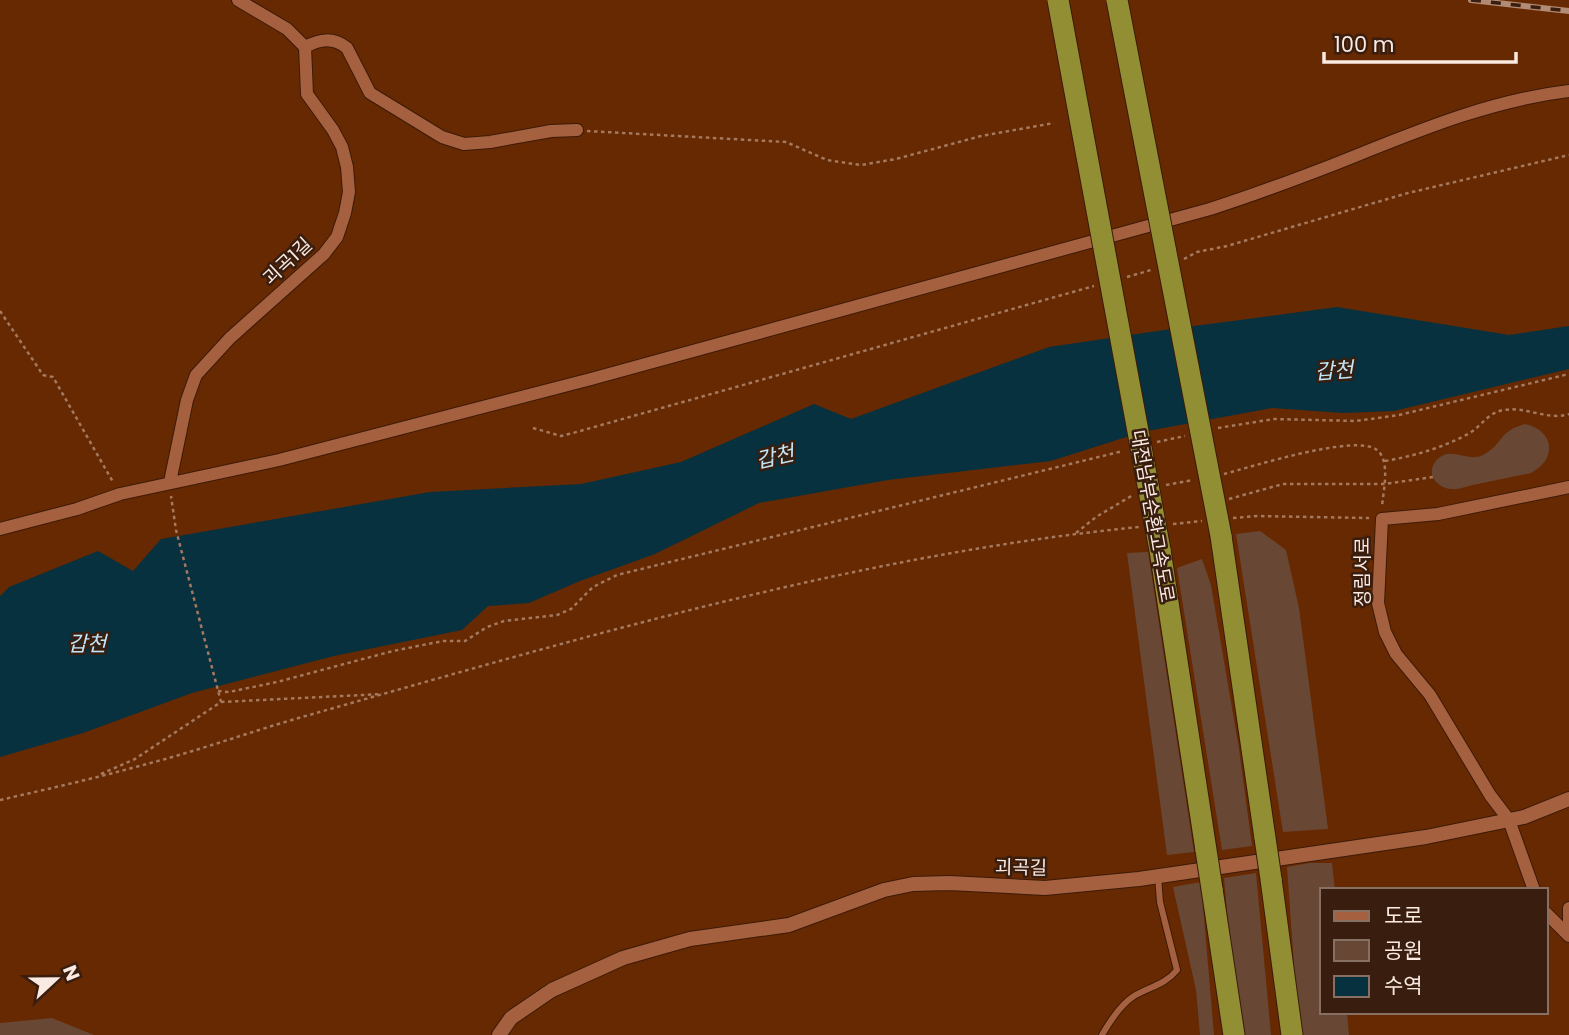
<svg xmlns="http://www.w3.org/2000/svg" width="1569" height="1035" viewBox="0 0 1569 1035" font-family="Poppins,'Noto Sans KR',sans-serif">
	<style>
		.green { fill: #694735 }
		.water { fill: #07313f }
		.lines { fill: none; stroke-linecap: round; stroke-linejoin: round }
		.service-casing { stroke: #3c1a08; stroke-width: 8 }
		.minor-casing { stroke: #3c1a08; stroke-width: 14 }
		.tertiary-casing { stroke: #3c1a08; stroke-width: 16 }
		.motorway-casing { stroke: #3c1a08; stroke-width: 23 }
		.path { stroke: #a4795f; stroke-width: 2.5; stroke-dasharray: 3.5 3.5; stroke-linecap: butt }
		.service { stroke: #a5613f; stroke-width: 6 }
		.minor { stroke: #a5613f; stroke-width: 12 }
		.tertiary { stroke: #a5613f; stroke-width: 14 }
		.motorway { stroke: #928e33; stroke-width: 21 }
		.rail-casing { stroke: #b28b74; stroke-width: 6 }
		.rail { stroke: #391d0e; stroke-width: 3.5; stroke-dasharray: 10; stroke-linecap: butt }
		.motorway-bridge-casing { stroke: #3c1a08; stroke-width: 23; stroke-linecap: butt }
		.motorway-bridge { stroke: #928e33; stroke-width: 21 }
		.labels { text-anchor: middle; stroke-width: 5; stroke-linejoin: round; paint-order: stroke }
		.street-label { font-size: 19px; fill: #faeae2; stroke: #391d0e }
		.water-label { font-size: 21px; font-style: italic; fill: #c0e6f7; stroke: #391d0e }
	</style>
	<rect width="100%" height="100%" fill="#672901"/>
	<path class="green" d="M1525,424C1554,430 1558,459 1531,473C1512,477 1492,481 1473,485C1467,486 1458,490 1452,489C1442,489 1430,480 1432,469C1433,464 1437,458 1442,456C1455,449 1469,462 1483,455C1503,445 1498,431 1525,424Z
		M1260,531L1286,550L1299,608L1328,829L1283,832L1236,534Z
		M1148,552L1194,852L1167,855L1127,553Z
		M1202,559L1211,585L1239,749L1252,846L1222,850L1177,568Z
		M1309,863H1332L1335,890H1322V1012H1347L1349,1035H1299L1287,867Z
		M1256,873L1271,1035H1238L1224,878Z
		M1201,882L1214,1035H1200L1196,990L1173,887Z
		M52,1018L94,1035H0V1023Z"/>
	<path class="water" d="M1337,307L1509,335L1569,326V369L1394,411L1343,413L1272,408L1142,432L1051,461L888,480L759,503L655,554L580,581L529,603L488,606L462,630L334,656L192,693L83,733L0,757V596L9,587L98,551L133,571L161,539L430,492L581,484L681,462L814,404L851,419L1049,347L1164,330Z"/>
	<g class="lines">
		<defs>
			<path id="service" d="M1102,1035C1110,1021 1120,1005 1134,996C1149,987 1165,985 1177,970L1160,902L1158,876"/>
			<path id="minor" d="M305,47C320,39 333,37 347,48L370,93L442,137L464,144L490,142L551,131L577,130
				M170,482L187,400L196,375L230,338L324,254L337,237L345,213L349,192L347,167L342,147L333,130L307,94L305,47L287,29L238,0
				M0,529L77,509L120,494L279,460L591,379L1210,209C1251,196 1291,181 1330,166C1408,135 1485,101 1569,91
				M1534,890L1509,820L1490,795L1430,695L1396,654L1385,632L1378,603L1382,519L1438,514L1569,487
				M1569,908V924
				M1546,913L1569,936"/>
			<path id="tertiary" d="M499,1035L511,1018L552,990L623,958L690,939L789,925L884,890L913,884L949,883L1045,888L1139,879L1426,837L1524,817L1569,799"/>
			<path id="motorway" d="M1221,536L1265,838
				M1160,550L1206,850
				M1271,879L1292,1035
				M1212,889L1234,1035"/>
		</defs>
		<use href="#service" class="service-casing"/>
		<use href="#minor" class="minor-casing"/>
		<use href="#tertiary" class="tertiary-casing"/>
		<use href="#motorway" class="motorway-casing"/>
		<path class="path" d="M587,131L786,142L827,160L861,165L896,159L981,136L1054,123
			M1184,259L1197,252L1227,246L1408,193L1569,155
			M1127,277L1151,270
			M0,311L43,375L53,377L113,482
			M533,428L561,436L573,433L1094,286
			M1218,428L1274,419L1356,421L1399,415L1569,374
			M1157,442L1185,436
			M1385,461C1414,456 1442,448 1468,434C1481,427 1488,412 1504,410C1526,406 1547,421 1569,414
			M1224,474C1251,467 1357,433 1377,450C1391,461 1383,492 1382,507
			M1166,485L1193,480
			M1229,499L1283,484H1384L1433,477
			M1233,518L1257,516L1369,518
			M1173,524L1202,521
			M1076,533L1096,517L1133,495
			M218,691L229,692L277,682L393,651L443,641H465L487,627L504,621L557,615L571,609L593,587L617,575L1123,451
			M221,702L382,694
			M101,774L135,759L221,702L176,530L171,496
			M0,800C48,789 96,778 143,765C194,752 244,734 295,719C571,641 853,555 1139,527"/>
		<use href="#service" class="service"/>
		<use href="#minor" class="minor"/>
		<use href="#tertiary" class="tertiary"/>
		<use href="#motorway" class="motorway"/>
		<defs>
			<path id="rail" d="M1471,0L1569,11"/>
		</defs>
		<use href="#rail" class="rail-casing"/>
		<use href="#rail" class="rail"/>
		<defs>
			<path id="motorway-bridge" d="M1058,0L1160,550
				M1117,0L1221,536
				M1265,838L1271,879
				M1206,850L1212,889"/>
		</defs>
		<use href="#motorway-bridge" class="motorway-bridge-casing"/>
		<use href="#motorway-bridge" class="motorway-bridge"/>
	</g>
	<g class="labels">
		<g class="street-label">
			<text transform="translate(287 261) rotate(-43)" y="7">괴곡1길</text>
			<text transform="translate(1153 516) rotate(80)" y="7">대전남부순환고속도로</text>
			<text transform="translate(1362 572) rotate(-90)" y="7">정림서로</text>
			<text transform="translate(1021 867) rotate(1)" y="7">괴곡길</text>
		</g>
		<g class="water-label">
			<text transform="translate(1334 371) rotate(-4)" y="7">갑천</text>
			<text transform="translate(775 457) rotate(-13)" y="7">갑천</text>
			<text x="87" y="651">갑천</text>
		</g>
	</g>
	<rect x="1320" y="888" width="228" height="126" fill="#391d0e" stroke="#866f63" stroke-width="2"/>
	<rect x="1334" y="911" width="35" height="10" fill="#a5613f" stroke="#866f63" stroke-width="2"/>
	<text x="1384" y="923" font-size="21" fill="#faeae2">도로</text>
	<rect x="1334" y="940" width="35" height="21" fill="#694735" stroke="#866f63" stroke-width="2"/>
	<text x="1384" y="958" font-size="21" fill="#faeae2">공원</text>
	<rect x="1334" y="976" width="35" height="21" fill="#07313f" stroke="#866f63" stroke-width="2"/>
	<text x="1384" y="993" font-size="21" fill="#faeae2">수역</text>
	<g transform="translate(56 979) rotate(68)" stroke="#391d0e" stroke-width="5" paint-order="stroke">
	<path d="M0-5L12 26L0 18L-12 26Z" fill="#faeae2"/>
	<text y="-10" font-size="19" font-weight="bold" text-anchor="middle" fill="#faeae2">N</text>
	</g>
	<path d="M1324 52v10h192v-10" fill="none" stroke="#faeae2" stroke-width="3.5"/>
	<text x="1334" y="52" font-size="21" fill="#faeae2" stroke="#391d0e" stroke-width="5" paint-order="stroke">100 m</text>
</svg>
